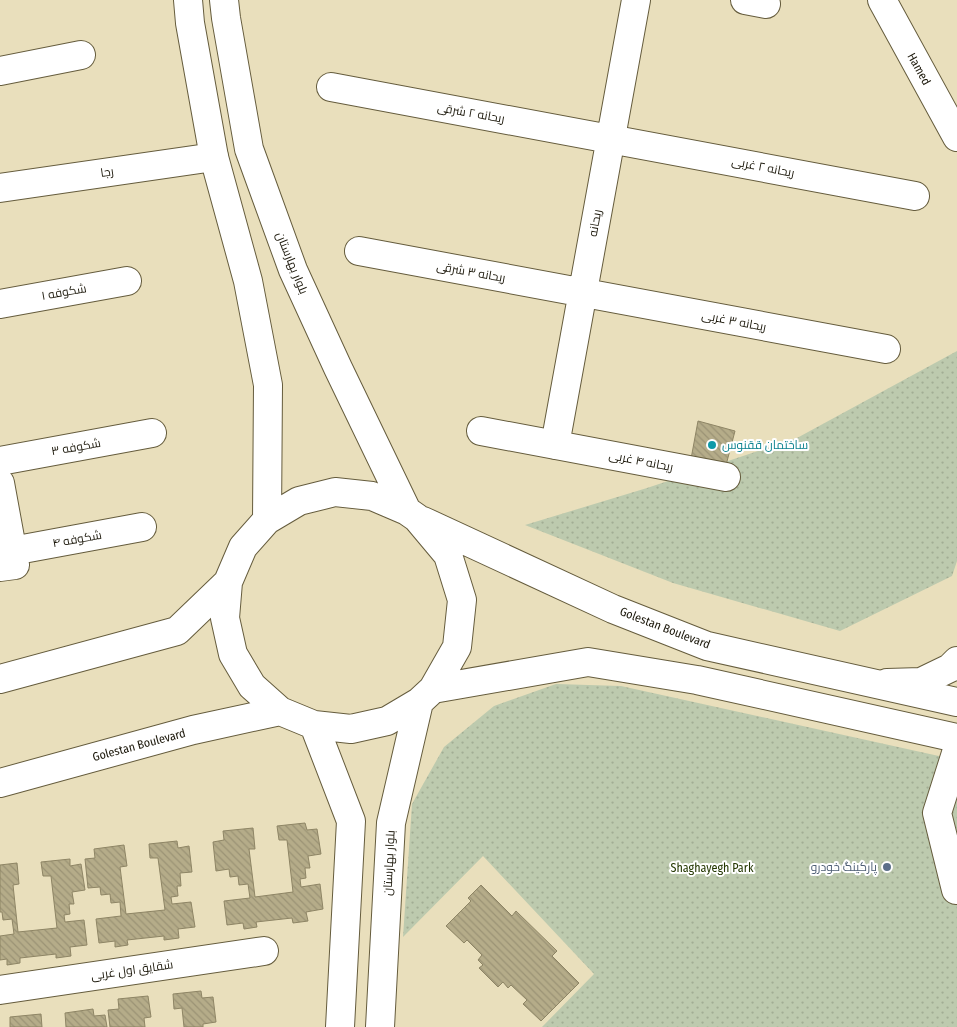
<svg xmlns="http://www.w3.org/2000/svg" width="957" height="1027" viewBox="0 0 957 1027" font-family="'Fira Sans Condensed',Cairo,sans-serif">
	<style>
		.grass { fill: url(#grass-dots) }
		.building { fill: url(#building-back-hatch); stroke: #8e8565 }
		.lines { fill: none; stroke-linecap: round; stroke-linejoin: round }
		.minor-casing { stroke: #655c3d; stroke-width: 30 }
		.major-casing { stroke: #655c3d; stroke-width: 30 }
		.minor { stroke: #fff; stroke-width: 28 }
		.major { stroke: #fff; stroke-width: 28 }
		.culture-dot { fill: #0f9aa8; stroke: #fff; stroke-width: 2 }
		.service-dot { fill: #5c6f8a; stroke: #fff; stroke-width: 2 }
		.labels { text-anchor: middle; stroke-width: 4; stroke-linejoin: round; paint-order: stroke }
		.street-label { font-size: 12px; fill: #1c180b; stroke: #fff }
		.culture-label { font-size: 12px; fill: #0d838f; stroke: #fff; text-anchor: start }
		.service-label { font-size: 12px; fill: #4e5e75; stroke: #fff; text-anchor: end }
		.park-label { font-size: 12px; fill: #243702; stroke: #fff }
	</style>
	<defs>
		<pattern id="grass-dots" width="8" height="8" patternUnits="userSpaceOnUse" patternTransform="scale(1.25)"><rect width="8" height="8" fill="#bdcaae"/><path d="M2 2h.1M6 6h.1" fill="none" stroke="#a2ad94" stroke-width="1.8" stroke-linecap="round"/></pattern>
		<pattern id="building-back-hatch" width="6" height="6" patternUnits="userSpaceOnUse" patternTransform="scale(1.25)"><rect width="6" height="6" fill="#b5ac89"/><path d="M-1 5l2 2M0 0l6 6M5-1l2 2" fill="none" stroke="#9b9375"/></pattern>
	</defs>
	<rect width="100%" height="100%" fill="#e9dfbc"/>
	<path class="grass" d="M957,351V561L952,576L840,631L673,583L525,525L647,488L797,438Z
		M556,684L621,686L957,760V1027H542L594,974L483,856L403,937L412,804L444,747L494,706Z"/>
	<path class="building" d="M698,421L735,431L725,469L691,459Z
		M305,823L307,830L317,829L321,854L308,856L310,868H305L306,878L300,879L301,887L320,884L323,909L306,912L308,921L293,923L292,918L256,922L257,927L244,929L243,923L227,925L224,901L250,898L248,884L239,885L238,876L230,877L229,869L216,871L213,842L224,840L223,831L253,828L255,849H249L255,897L293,892L287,840H279L277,826Z
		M177,841L178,848L189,846L192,872L180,873L181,886H177L178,896L171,897L172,904L191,902L195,927L178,929L179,938L164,940V936L127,940L128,945L115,947V941L99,943L96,919L121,916L120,902L111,903L110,894L101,895L100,887L88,888L85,859L95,858L94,849L124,845L127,866L120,867L126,914L165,910L158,858H150L149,844Z
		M70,859V866L81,864L85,890L72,892L74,904H69L70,914L64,915L65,922L84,920L87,945L70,947L71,956L56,958V954L20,958V963L7,965V959L0,960V936L14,934L12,919L3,920L2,912H0V865L17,863L19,884L13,885L18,932L57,928L51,876H43L41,862Z
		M481,885L512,916L516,911L557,951L552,956L579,983L541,1021L523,1004L527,1000L511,985L508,988L503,982L498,987L479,968L483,965L478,960L482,955L467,940L464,943L446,926L471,901L468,898Z
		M201,991L202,998L213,997L216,1022L203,1024V1027H184L182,1008L174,1009L173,994Z
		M148,996L151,1017L144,1018L145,1027H110L108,1010L119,1009L118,999Z
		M93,1009L94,1016L105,1015L107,1027H66L65,1013Z
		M41,1014L42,1027H10V1017Z"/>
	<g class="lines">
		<defs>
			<path id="minor" d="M745,0L766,4
				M882,0L957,137
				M0,71L81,55
				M331,87L915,196
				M0,188L214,157
				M359,251L886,349
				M0,304L127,281
				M481,431L726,477
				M555,445L636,0
				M0,461L152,433
				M0,483L15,565L0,567
				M12,551L142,527
				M887,683L921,682L950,668L957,661
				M956,890L937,813L957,750
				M0,990L264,951"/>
			<path id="major" d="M188,0L190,23L214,157L248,281L268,385L267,520
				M224,0L226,18L249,149L293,270L338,368L407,511
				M423,521L613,609L707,646L957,702
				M0,679L177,631L228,582L243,547L267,520L299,501L335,492L372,496L407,511L417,518L448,555L462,600L457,647L433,689L419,702L387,721L351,729L314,725L280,711L252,686L233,654L225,618L228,582
				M433,689L588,662L697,680L957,738
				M314,725L351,821L340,1027
				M0,783L193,730L280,711
				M380,1027L391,823L419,702"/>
		</defs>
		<use href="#minor" class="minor-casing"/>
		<use href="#major" class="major-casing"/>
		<use href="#minor" class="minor"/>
		<use href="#major" class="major"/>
	</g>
	<circle class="culture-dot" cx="712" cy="445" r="5"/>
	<circle class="service-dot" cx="887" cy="867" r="5"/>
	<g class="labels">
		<g class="street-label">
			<text transform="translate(919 69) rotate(61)" y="4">Hamed</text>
			<text transform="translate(471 113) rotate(10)" y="4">ریحانه ۲ شرقی</text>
			<text transform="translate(763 167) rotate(11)" y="4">ریحانه ۲ غربی</text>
			<text transform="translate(107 172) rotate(-8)" y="4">رجا</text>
			<text transform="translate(595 223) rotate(-80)" y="4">ریحانه</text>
			<text transform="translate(292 263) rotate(68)" y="4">بلوار بهارستان</text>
			<text transform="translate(471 272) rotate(10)" y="4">ریحانه ۳ شرقی</text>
			<text transform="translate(64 292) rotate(-10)" y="4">شکوفه ۱</text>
			<text transform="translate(734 321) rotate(11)" y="4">ریحانه ۳ غربی</text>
			<text transform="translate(76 447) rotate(-10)" y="4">شکوفه ۳</text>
			<text transform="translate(641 461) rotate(11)" y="4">ریحانه ۴ غربی</text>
			<text transform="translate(77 539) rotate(-10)" y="4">شکوفه ۴</text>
			<text transform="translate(665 628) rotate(21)" y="4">Golestan Boulevard</text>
			<text transform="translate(139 745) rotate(-15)" y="4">Golestan Boulevard</text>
			<text transform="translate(389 863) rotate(-87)" y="4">بلوار بهارستان</text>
			<text transform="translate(132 970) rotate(-8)" y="4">شقایق اول غربی</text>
		</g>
		<g class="culture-label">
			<text x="722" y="449">ساختمان ققنوس</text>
		</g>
		<g class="service-label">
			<text x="877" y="871">پارکینگ خودرو</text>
		</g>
		<g class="park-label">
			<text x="712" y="872">Shaghayegh Park</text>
		</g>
	</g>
</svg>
